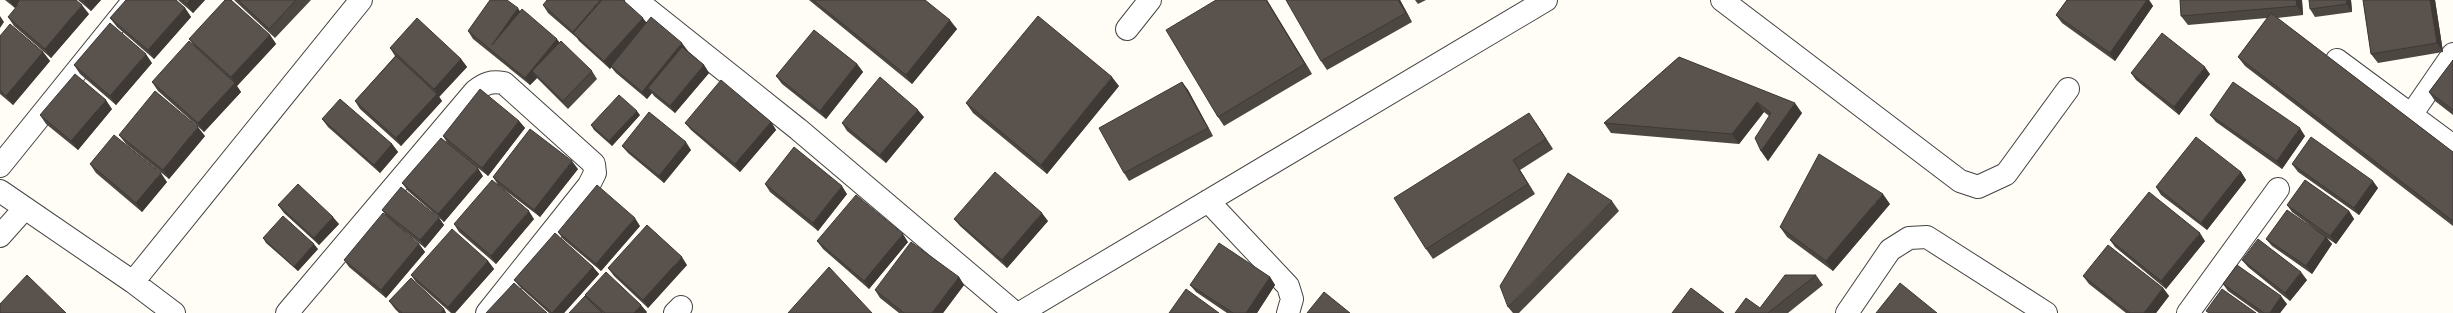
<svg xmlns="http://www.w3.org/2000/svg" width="2453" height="313" viewBox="0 0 2453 313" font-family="'Noto Serif',serif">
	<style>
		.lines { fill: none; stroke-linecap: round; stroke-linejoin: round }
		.minor-casing { stroke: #444; stroke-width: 24 }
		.minor { stroke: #fff; stroke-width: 22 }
		.wall { fill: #4d4742 }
		.shaded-wall { fill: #3f3936 }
		.building { fill: #5a524d; stroke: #3f3936 }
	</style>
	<rect width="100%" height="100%" fill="#fffdf5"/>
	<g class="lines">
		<defs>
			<path id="minor" d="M636,0L798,129L1015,313
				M1722,0L1960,181L1978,187L2006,174L2068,89
				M1127,29L1150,0
				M2337,60L2453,146
				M2411,115L2453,54
				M0,166L134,0
				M0,191L133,282L174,313
				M1208,201L1288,286L1292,299L1288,313
				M0,236L25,208
				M133,282L361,0
				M287,313L475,91C485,83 491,81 504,83L594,164L595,173L589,185L487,313
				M675,313L681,307
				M1020,313L1546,0
				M1847,313L1890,250L1909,238L1927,237L2046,313
				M2188,313L2278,189"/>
		</defs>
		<use href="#minor" class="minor-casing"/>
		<use href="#minor" class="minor"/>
	</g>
	<path class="wall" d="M5,0H21L15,8Z
		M78,0H101L91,11Z
		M178,0H205L193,13Z
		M234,0H311L275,38Z
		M809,0H925L957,29L912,84Z
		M1216,0H1267L1312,74L1224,126L1218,117Z
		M1400,0L1412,22L1327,70L1321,61Z
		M1415,0H1426L1418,4Z
		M2067,0H2149L2153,6L2115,61L2062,23L2056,15Z
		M2180,0H2302L2303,15L2277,18L2453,152V226L2245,66L2238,57L2267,18L2188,25L2181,16Z
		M2351,0L2352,12L2315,17L2310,9Z
		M2363,0H2435L2443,52L2378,63L2371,54Z
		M543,5L646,23L688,51L704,65L709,73L675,113L654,96L652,93L647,99L616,73L611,67L610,69L579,41L577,38L548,13Z
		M185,8L191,17L154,59L117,27L110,18Z
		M520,11L559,42L592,71L597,79L568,109L537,78L530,85L473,39L468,31Z
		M89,14L51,58L14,26L8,17Z
		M270,35L276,44L237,86L236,85L241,92L204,132L158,91L152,82L194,46L189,39Z
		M0,36L43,52L50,61L13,105L0,94Z
		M390,48L461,59L467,67L439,97L438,95L442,101L401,146L360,109L355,101L395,56Z
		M1679,57L1802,113L1768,161L1761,151L1769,116L1764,112L1739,144L1611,133L1604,123Z
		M2453,60V115L2435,101L2429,92Z
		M152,63L116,105L80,74L74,65Z
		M857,64L863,72L826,119L782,84L776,76Z
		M2131,73L2210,74L2179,115L2136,80Z
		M1182,82L1188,90L1213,136L1129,181L1124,173Z
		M1119,86L1047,174L973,113L966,103Z
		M112,109L78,150L46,124L40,115Z
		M640,115L612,146L594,130L591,125Z
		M2210,115L2305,136L2282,169L2216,122Z
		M924,117L886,163L847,131L842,123Z
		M322,119L392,144L398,152L380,173L328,127Z
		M519,121L525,128L488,176L448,144L443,136Z
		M771,122L776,130L740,172L691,130L685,123Z
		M1536,123L1553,149L1520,170L1535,194L1433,259L1426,249Z
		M119,135L205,136L169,179L126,144Z
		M622,146L691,150L664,183L628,153Z
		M90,164L167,182L142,212L96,173Z
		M2292,164L2378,188L2359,215L2298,172Z
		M578,169L540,217L498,185L493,177Z
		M2241,172L2246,180L2207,230L2161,195L2156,187Z
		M483,176L444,222L408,191L402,183Z
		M765,184L847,194L818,231L770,192Z
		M1612,201L1619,211L1519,313H1513L1508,307Z
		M1890,204L1833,271L1787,237L1780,227Z
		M278,205L339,224L319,245L284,213Z
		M2287,205L2349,211L2354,219L2336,244L2327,238L2332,244L2312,274L2272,246L2266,239L2316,230L2292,212Z
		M382,210L439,218L444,225L425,248L387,217Z
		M534,219L496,264L459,232L454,224Z
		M954,219L1048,221L1007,268L960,226Z
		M640,226L601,271L563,239L558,232Z
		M263,238L318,249L298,271L266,243Z
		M2110,240L2205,241L2166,289L2115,247Z
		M817,241L908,242L869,289L823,249Z
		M419,244L425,252L386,298L349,267L344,260Z
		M2242,260L2307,280L2290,301L2248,267Z
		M488,261L494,269L455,313H451L416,282L411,275Z
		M687,265L648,308L614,276L608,268Z
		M593,267L599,274L564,313H549L520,287L514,280Z
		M1816,275L1823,285L1788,313H1735L1760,308Z
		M2083,276L2163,288L2169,296L2156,313H2126L2089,284Z
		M959,277L964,285L943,313H899L880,298L875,290Z
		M1270,277L1275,285L1257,313H1227L1196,292L1190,285Z
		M2223,284L2287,304L2280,313H2259L2228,291Z
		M585,295L647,312L646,313H569L589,300Z
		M389,301L444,309L446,313H399L395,309Z"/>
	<path class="shaded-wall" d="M9,0H21L15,8Z
		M86,0H101L91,11L84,2Z
		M190,0H205L193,13L187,4Z
		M600,0H613L574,34L573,32Z
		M1266,0H1267L1312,74L1305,64Z
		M1398,0H1400L1412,22L1406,13Z
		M2147,0H2149L2153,6L2115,61L2110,53Z
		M2296,0H2302L2303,15L2297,6Z
		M2346,0H2351L2352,12L2347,4Z
		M2430,0H2435L2443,52L2437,43Z
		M82,5L89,14L51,58L45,49Z
		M185,8L191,17L154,59L148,50Z
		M518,8L523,16L492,45Z
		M0,16L4,22L0,28Z
		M643,18L648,25L610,69L604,61Z
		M950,20L957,29L912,84L906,75Z
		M270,35L276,44L237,86L231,77Z
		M557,39L563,47L532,71L537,78L530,85L525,78Z
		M682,43L688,51L648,88L652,93L647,99L642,92Z
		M43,52L50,61L13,105L6,96Z
		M146,54L152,63L116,105L110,96Z
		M461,59L467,67L439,97L434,89Z
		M857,64L863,72L826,119L820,111Z
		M704,65L709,73L675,113L670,106Z
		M2205,67L2210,74L2179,115L2174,107Z
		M1112,77L1119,86L1047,174L1041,165Z
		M1182,82L1188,90L1213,136L1208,128Z
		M235,83L241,92L204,132L198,123Z
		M437,94L442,101L401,146L396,138Z
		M106,100L112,109L78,150L71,141Z
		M1757,102L1764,112L1739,144L1732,134Z
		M1795,103L1802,113L1768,161L1761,151Z
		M918,110L924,117L886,163L880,155Z
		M637,111L640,115L612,146L609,141Z
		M1529,113L1536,123L1553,149L1546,139Z
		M519,121L525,128L488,176L482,168Z
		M771,122L776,130L740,172L735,164Z
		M198,127L205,136L169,179L163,170Z
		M2300,128L2305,136L2282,169L2277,161Z
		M686,142L691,150L664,183L659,176Z
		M392,144L398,152L380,173L374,165Z
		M1513,160L1520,170L1535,194L1528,184Z
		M572,161L578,169L540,217L534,210Z
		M478,168L483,176L444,222L438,214Z
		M2241,172L2246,180L2207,230L2201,223Z
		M161,173L167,182L142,212L136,203Z
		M2373,181L2378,188L2359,215L2354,208Z
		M842,186L847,194L818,231L813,223Z
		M1883,194L1890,204L1833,271L1826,261Z
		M529,211L534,219L496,264L491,256Z
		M2349,211L2354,219L2336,244L2330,236Z
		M1042,213L1048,221L1007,268L1002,260Z
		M333,217L339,224L319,245L314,238Z
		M439,218L444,225L425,248L420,240Z
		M635,218L640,226L601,271L596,264Z
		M2200,233L2205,241L2166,289L2161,281Z
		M903,234L908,242L869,289L864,281Z
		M2326,237L2332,244L2312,274L2306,266Z
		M314,244L318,249L298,271L294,267Z
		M419,244L425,252L386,298L381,290Z
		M682,257L687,265L648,308L643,300Z
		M488,261L494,269L455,313H452L448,307Z
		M593,267L599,274L564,313H552Z
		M2301,272L2307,280L2290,301L2285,293Z
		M959,277L964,285L943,313H932Z
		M1270,277L1275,285L1257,313H1246Z
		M2163,288L2169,296L2156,313H2144Z
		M2281,296L2287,304L2280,313H2270Z
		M641,305L647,312L646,313H634Z
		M444,309L446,313H441Z"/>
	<path class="building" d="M22,0H76L82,5L45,49L8,17Z
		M82,0H86L84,2Z
		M126,0H176L185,8L148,50L110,18Z
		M182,0H190L187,4Z
		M225,0H231L270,35L231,77L189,39Z
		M238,0H296L269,29Z
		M490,0H507L518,8L492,45L522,9L557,39L525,78L468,31Z
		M547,0H600L573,32L543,5Z
		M602,0H623L643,18L604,61L573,33Z
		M813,0H925L950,20L906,75Z
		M1216,0H1266L1305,64L1218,117L1166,30Z
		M1286,0H1398L1406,13L1321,61Z
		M2067,0H2147L2110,53L2056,15Z
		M2180,0H2296L2297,6L2181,16Z
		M2309,0H2346L2347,4L2310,9Z
		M2363,0H2430L2437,43L2371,54Z
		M2271,13L2453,152V221L2238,57Z
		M1038,16L1112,77L1041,165L966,103Z
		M651,17L682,43L642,92L611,66Z
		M417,18L461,59L434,89L390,48Z
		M110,23L146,54L110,96L74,65Z
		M10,24L43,52L6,96L0,90V36Z
		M814,30L857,64L820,111L776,76Z
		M2162,33L2205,67L2174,107L2131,73Z
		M189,41L235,83L198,123L152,82Z
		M561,41L592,71L563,101L532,71Z
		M682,47L704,65L670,106L648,88Z
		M396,56L437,94L396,138L355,101Z
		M1679,57L1795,103L1761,151L1755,138L1771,113L1757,102L1732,134L1604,123Z
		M2453,60V110L2429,92Z
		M75,74L106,100L71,141L40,115Z
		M880,77L918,110L880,155L842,123Z
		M721,80L771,122L735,164L685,123Z
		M1182,82L1208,128L1124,173L1099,128Z
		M2233,82L2300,128L2277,161L2210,115Z
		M480,89L519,121L482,168L443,136Z
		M155,91L198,127L163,170L119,135Z
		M619,95L637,111L609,141L591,125Z
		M340,99L392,144L374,165L322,119Z
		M649,112L686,142L659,176L622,146Z
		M1529,113L1546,139L1513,160L1528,184L1426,249L1394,198Z
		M530,129L572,161L534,210L493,177Z
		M114,135L161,173L136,203L90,164Z
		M2196,137L2241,172L2201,223L2156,187Z
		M2311,137L2373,181L2354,208L2292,164Z
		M441,138L478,168L438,214L402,183Z
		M794,147L842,186L813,223L765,184Z
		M1819,154L1883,194L1826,261L1780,227Z
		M995,172L1042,213L1002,260L954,219Z
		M1568,173L1612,201L1508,307L1500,286Z
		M492,180L529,211L491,256L454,224Z
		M2305,180L2349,211L2330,236L2287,205Z
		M298,184L333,217L314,238L278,205Z
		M597,185L635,218L596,264L558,232Z
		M401,187L439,218L420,240L382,210Z
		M2149,192L2200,233L2161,281L2110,240Z
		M856,195L903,234L864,281L817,241Z
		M2287,210L2326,237L2306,266L2266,239Z
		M383,213L419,244L381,290L344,260Z
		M283,216L314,244L294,267L263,238Z
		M647,225L682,257L643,300L608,268Z
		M452,229L488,261L448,307L411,275Z
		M555,233L593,267L552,313L514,280Z
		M2258,239L2301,272L2285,293L2242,260Z
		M911,242L959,277L932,313H904L875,290Z
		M1219,243L1270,277L1246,313H1233L1190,285Z
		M2108,245L2163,288L2144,313H2130L2083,276Z
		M2237,265L2281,296L2270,313H2264L2223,284Z
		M829,267L872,313H788Z
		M606,272L641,305L634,313H605L585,295Z
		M27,275L66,313H0V304Z
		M1785,275H1816L1768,313H1735L1746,298L1760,308Z
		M411,278L444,309L441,313H402L389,301Z
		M514,283L547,313H486Z
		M1900,283L1937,313H1876Z
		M1691,288L1724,313H1672Z
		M1186,289L1219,313H1169Z
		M2222,289L2256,313H2209L2206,311Z
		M1324,292L1350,313H1307Z
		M585,296L602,313H569Z"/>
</svg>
